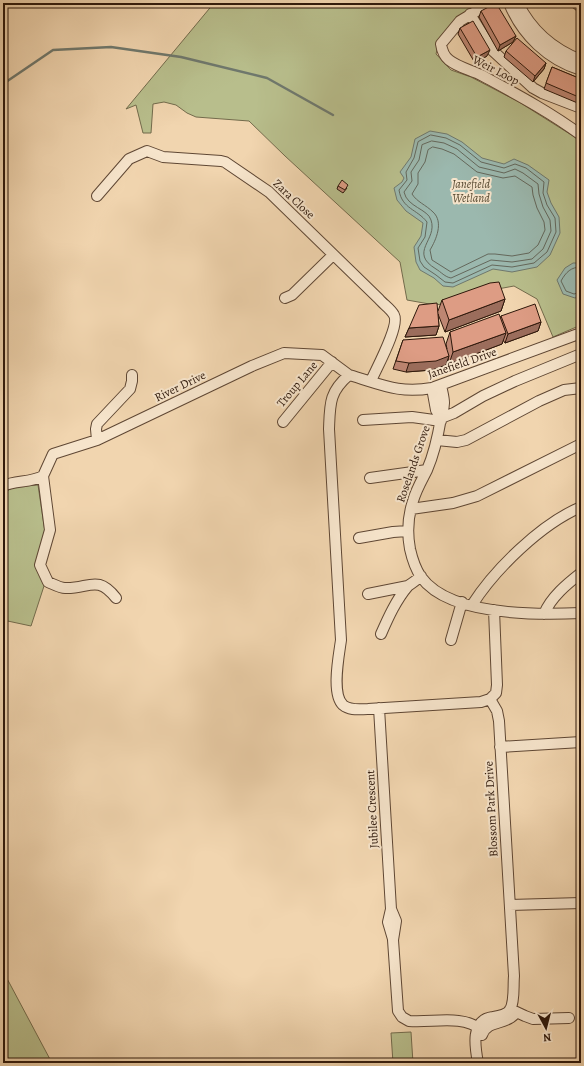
<svg xmlns="http://www.w3.org/2000/svg" width="584" height="1066" viewBox="0 0 584 1066" font-family="Alegreya,serif">
	<style>
		.green { fill: #b8be8c; stroke: #736b4c }
		.water { fill: #9bb8ae; stroke: #6f786d }
		.lines { fill: none; stroke-linecap: round; stroke-linejoin: round }
		.shore { stroke: #64685c; stroke-width: 1 }
		.stream { stroke: #6f786d; stroke-width: 2.5 }
		.minor-casing { stroke: #5f4734; stroke-width: 12 }
		.minor { stroke: #f6e4cb; stroke-width: 10 }
		.wall { fill: #be8672; stroke: #2e180b }
		.shaded-wall { fill: #9b6d5c; stroke: #2e180b }
		.building { fill: #dd9c84; stroke: #2e180b }
		.labels { text-anchor: middle; stroke-width: 4; stroke-linejoin: round; paint-order: stroke }
		.street-label { font-size: 12px; fill: #2e180b; stroke: #f6e4cb }
		.park-label { font-size: 12px; font-style: italic; fill: #574a32; stroke: #f6e4cb }
	</style>
	<rect width="100%" height="100%" fill="#f1d5af"/>
	<filter id="stains"><feTurbulence type="fractalNoise" baseFrequency=".005" numOctaves="4"/><feColorMatrix values="0 0 0 0 .2 0 0 0 0 .09 0 0 0 0 .02 0 0 0 .5 -.17"/></filter>
	<radialGradient id="worn" r=".72"><stop offset=".6" stop-color="#630" stop-opacity="0"/><stop offset="1" stop-color="#630" stop-opacity=".3"/></radialGradient>
	<path class="green" d="M214,3H483L455,20L440,37L436,54L451,70L471,77L519,102L581,141V325L553,337L537,299L514,286L487,291L457,302L435,305L407,300L400,262L285,156L249,121L196,117L187,113L176,105L164,102L153,104L151,133H143L136,105L126,109Z
		M38,485L45,532L37,564L44,586L31,626L3,620V493L14,487Z
		M3,971L52,1063H3Z
		M411,1032L413,1063H393L391,1033Z"/>
	<path class="water" d="M430,131L447,134L462,142L482,158L504,164L514,159L528,165L549,180L547,192L551,203L559,217L560,233L550,255L537,267L512,272L493,269L453,287L443,286L434,278L420,270L416,262L414,247L421,236L423,223L406,211L397,200L394,188L402,182L404,178L400,172L411,157L415,139Z
		M573,263H581V296L575,298L563,294L557,280L565,268Z"/>
	<g class="lines">
		<path class="shore" d="M431,135L446,138L460,145L481,162L504,168L515,164L526,168L544,182L543,193L547,205L555,218L556,232L547,252L534,263L512,267L492,265L453,283L445,282L436,275L424,267L420,261L418,248L425,237L427,222C417,209 402,209 399,190L407,180L406,172L414,158L418,142Z
			M432,141L444,143L457,149L479,167L504,173L515,169L523,173L538,184L539,194L543,207L550,220L551,231L543,249L532,259L512,262L491,260L451,278C445,277 441,272 436,269C408,252 438,240 431,220C428,209 407,207 404,192L412,181L411,172L419,160L422,145Z
			M433,147L442,149L454,154L477,172L503,178L515,176L532,187L533,195L537,208L544,222L545,230L538,245L529,253L512,256L495,254H488L451,272L432,260L430,250C436,240 444,222 433,212C426,205 417,202 412,194L418,184V173L425,162L428,150Z
			M581,267C571,267 566,272 561,281L566,291L574,294L581,292"/>
		<path class="stream" d="M3,84L53,50L111,47L181,57L267,78L333,115"/>
		<defs>
			<path id="minor" d="M490,3L460,21L441,44C442,51 444,56 449,60C459,68 472,70 483,76C516,94 550,112 581,135
				M509,3C522,35 548,60 581,70
				M518,3C531,30 553,49 581,60
				M576,3L581,7
				M470,14L492,50L533,88L542,93L581,108
				M97,196L129,159L147,151L163,157L221,161L225,162L269,192L379,299C383,304 391,309 394,315C400,326 376,369 371,381
				M285,298L292,295L333,255
				M349,375C381,384 398,394 432,388L581,333
				M441,385C442,391 444,397 444,403C444,409 442,413 441,418C438,436 434,454 427,470C422,480 416,490 413,501C408,516 407,533 410,549C412,558 415,568 421,577C449,616 538,615 581,613
				M432,388L436,410L441,418
				M441,418L454,413L483,396L515,381L581,354
				M363,420L412,417L441,421
				M283,422L332,362
				M97,440L96,429L97,424L130,389L132,381V375
				M437,440L457,442L466,440L539,401L564,390L581,388
				M43,476L53,454L97,440L252,366L284,353L322,355L349,375C329,392 330,404 329,429L341,640C339,655 331,694 343,705C350,711 360,709 368,709L481,702L490,699
				M43,476L50,530L40,565L48,582C53,584 60,588 65,588C89,589 97,574 116,598
				M370,478L427,470
				M3,486C16,480 30,483 43,476
				M411,509L453,503L477,496L581,444
				M359,538L393,532L408,531
				M368,594L408,586
				M472,605C495,569 541,524 581,507
				M544,614C551,597 567,584 581,573
				M381,634C388,618 396,600 408,586C412,583 417,580 421,576
				M451,640L462,602
				M379,708L391,909L396,921L393,940L398,1011L402,1017L409,1021C434,1023 461,1014 482,1030
				M500,747L581,742
				M510,905L581,903
				M391,909L388,922L393,939
				M510,1009L525,1016L533,1019L569,1018
				M482,1035C487,1020 505,1025 514,1015
				M478,1063C475,1047 470,1020 493,1017C499,1016 506,1015 510,1010C515,1001 513,986 514,976L499,721L497,711L490,699L496,693L497,685L494,610"/>
		</defs>
		<use href="#minor" class="minor-casing"/>
		<use href="#minor" class="minor"/>
	</g>
	<path class="wall" d="M481,11L516,36L513,42L498,51L479,17Z
		M460,28L487,56L475,63L458,34Z
		M506,51L546,63L544,69L533,82L504,57Z
		M552,67L581,79V100L580,104L544,89Z
		M338,186L347,188L343,193L337,189Z
		M505,299L501,311L445,332L438,314L439,326L436,335L405,337L409,328L438,311L442,300Z
		M501,316L541,322L538,331L505,343L503,340L502,344L449,364L448,358L446,365L432,370L406,372L393,369L403,340L447,349L446,344L450,332L500,318Z"/>
	<path class="shaded-wall" d="M516,36L513,42L498,51L500,45Z
		M490,50L487,56L475,63L477,57Z
		M546,63L544,69L533,82L535,76Z
		M505,299L501,311L445,332L449,320Z
		M541,322L538,331L505,343L508,334Z
		M439,326L436,335L405,337L409,328Z
		M506,333L502,344L449,364L453,352Z
		M449,356L446,365L432,370L406,372L409,363Z"/>
	<path class="building" d="M496,3L516,36L500,45L481,11Z
		M473,21L490,50L477,57L460,28Z
		M517,38L546,63L535,76L506,51Z
		M552,67L581,79V98L546,83Z
		M342,180L348,185L345,190L338,186Z
		M499,282L505,299L449,320L442,300L490,283Z
		M437,303L439,326L409,328L419,305Z
		M535,304L541,322L508,334L501,316Z
		M499,314L506,333L453,352L450,332Z
		M443,337L449,356L436,361L409,363L396,361L403,340Z"/>
	<g class="labels">
		<g class="street-label">
			<text transform="translate(496 70) rotate(27)" y="4">Weir Loop</text>
			<text transform="translate(294 199) rotate(43)" y="4">Zara Close</text>
			<text transform="translate(462 363) rotate(-19)" y="4">Janefield Drive</text>
			<text transform="translate(297 384) rotate(-50)" y="4">Troup Lane</text>
			<text transform="translate(180 386) rotate(-26)" y="4">River Drive</text>
			<text transform="translate(413 464) rotate(-71)" y="4">Roselands Grove</text>
			<text transform="translate(372 809) rotate(-93)" y="4">Jubilee Crescent</text>
			<text transform="translate(491 809) rotate(-93)" y="4">Blossom Park Drive</text>
		</g>
		<g class="park-label">
			<text x="471" y="188">Janefield<tspan x="471" dy="14">Wetland</tspan></text>
		</g>
	</g>
	<rect width="584" height="1066" fill="none" stroke="#f1d5af" stroke-width="16"/>
	<rect x="4" y="4" width="576" height="1058" fill="none" stroke="#2e180b" stroke-width="2"/>
	<rect x="8" y="8" width="568" height="1050" fill="none" stroke="#2e180b"/>
	<g transform="translate(546 1028) rotate(173)" stroke="#f6e4cb" stroke-width="3" paint-order="stroke">
	<path d="M0-3L7 15L0 10L-7 15Z" fill="#2e180b"/>
	<text y="-6" font-size="11" font-weight="bold" text-anchor="middle" fill="#2e180b">N</text>
	</g>
	<rect width="100%" height="100%" filter="url(#stains)"/>
	<rect width="100%" height="100%" fill="url(#worn)"/>
</svg>
